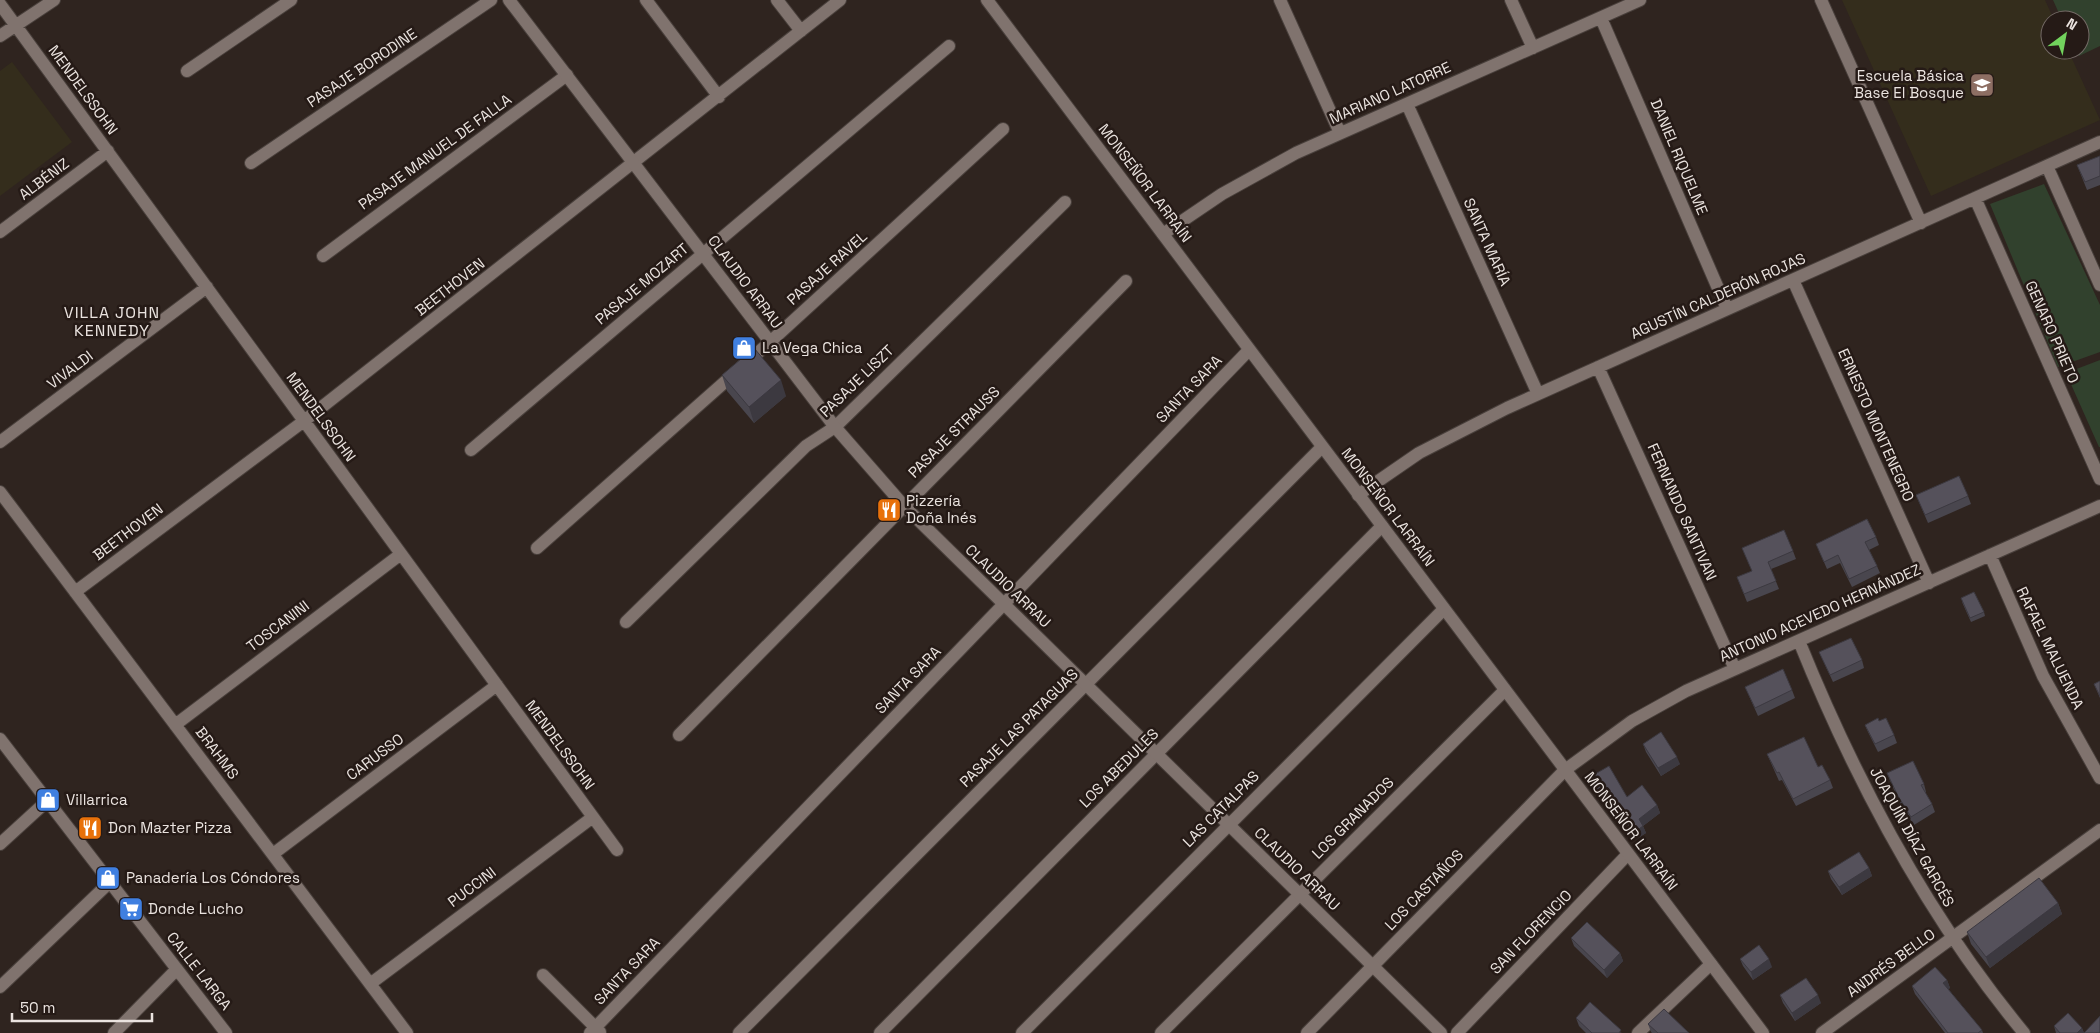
<svg xmlns="http://www.w3.org/2000/svg" width="2100" height="1033" viewBox="0 0 2100 1033" font-family="'Space Grotesk',sans-serif">
	<style>
		.education { fill: #342d1c }
		.green { fill: #31412d }
		.lines { fill: none; stroke-linecap: round; stroke-linejoin: round }
		.minor-casing { stroke: #49403c; stroke-width: 14 }
		.tertiary-casing { stroke: #49403c; stroke-width: 14 }
		.minor { stroke: #80736e; stroke-width: 12 }
		.tertiary { stroke: #80736e; stroke-width: 12 }
		.wall { fill: #49464e }
		.shaded-wall { fill: #3c3940 }
		.building { fill: #55515b; stroke: #3c3940 }
		.labels { text-anchor: middle; stroke-width: 5; stroke-linejoin: round; paint-order: stroke }
		.street-label { font-size: 15px; fill: #eae3df; stroke: #251a16 }
		.poi-label { font-size: 15px; fill: #eae3df; stroke: #251a16; text-anchor: start }
		.neighbourhood-label { font-size: 16px; letter-spacing: 1px; fill: #eae3df; stroke: #251a16 }
	</style>
	<rect width="100%" height="100%" fill="#2f241f"/>
	<path class="education" d="M1842,0H2045L2054,20H2050V50H2068L2100,120L1931,196Z
		M12,62L72,142L0,196V71Z"/>
	<path class="green" d="M2053,0H2100V46L2079,56L2076,50H2080V20H2062Z
		M2044,184L2100,305V352L2058,367L1990,204Z
		M2100,360V447H2099L2066,373Z"/>
	<g class="lines">
		<defs>
			<path id="minor" d="M646,0L719,97
				M777,0L801,31
				M1280,0L1340,133
				M1511,0L1533,48
				M1821,0L1921,223
				M0,4L617,850
				M1601,18L1727,309
				M0,36L54,0
				M187,71L291,0
				M1407,104L1538,394
				M251,163L491,0
				M2047,166L2100,285
				M1975,198L2100,479
				M0,232L108,151
				M1163,234L1222,194L1296,153L1640,0
				M323,256L567,75
				M1793,280L1929,583
				M1598,367L1735,669
				M0,442L207,287
				M471,450L949,46
				M0,492L407,1033
				M1358,495L1419,453L1507,408L2100,142
				M537,548L770,342L1003,129
				M1990,555L2043,676L2100,778
				M75,592L304,421L840,0
				M626,622L806,446L835,427L1065,202
				M1799,641C1856,782 1927,916 2024,1033
				M175,725L401,554
				M679,735L1126,281
				M0,739L226,1033
				M0,844L47,801
				M273,854L497,685
				M543,975L600,1032
				M370,984L593,817
				M0,987L110,882
				M114,1033L177,969
				M590,1033L1249,350
				M739,1033L1322,447
				M880,1033L1382,526
				M1022,1033L1444,609
				M1161,1033L1505,690
				M1307,1033L1565,770L1632,721L1686,691L2100,506
				M1457,1033L1628,854
				M1638,1033L1711,964
				M1822,1033L2100,830"/>
			<path id="tertiary" d="M509,0L835,427L904,506L1441,1033
				M987,0L1763,1033"/>
		</defs>
		<use href="#minor" class="minor-casing"/>
		<use href="#tertiary" class="tertiary-casing"/>
		<use href="#minor" class="minor"/>
		<use href="#tertiary" class="tertiary"/>
	</g>
	<path class="wall" d="M2100,156V185L2087,190L2077,165Z
		M722,375L786,396L754,423L727,391Z
		M1916,495L1968,496L1971,504L1928,523Z
		M1876,537L1879,545L1869,550L1877,566L1880,573L1852,587L1840,563L1827,569L1816,544Z
		M1742,548L1793,551L1796,559L1771,569L1779,589L1747,602L1737,577L1752,571Z
		M1962,602L1984,612L1985,616L1971,622Z
		M1819,652L1862,660L1864,668L1833,682Z
		M2100,681V698L2094,684Z
		M1745,687L1792,690L1795,698L1758,716Z
		M1865,725L1894,735L1897,743L1878,752L1868,732Z
		M1643,744L1680,764L1661,776L1646,752Z
		M1767,754L1818,767L1830,780L1833,788L1796,806L1782,780L1779,781Z
		M1887,773L1924,784L1926,792H1925L1932,804L1935,812L1914,825L1900,804Z
		M1590,777L1627,797L1657,805L1660,813L1643,826L1646,833L1638,838L1611,803L1606,806L1593,785Z
		M1869,868L1872,876L1842,895L1831,879L1828,871Z
		M2058,903L2062,914L1990,968L1971,944L1967,932Z
		M1571,938L1620,953L1623,961L1607,978L1574,946Z
		M1740,959L1772,967L1753,980L1743,966Z
		M1947,980L1950,988L1948,989L1982,1030L1983,1033H1945L1915,994L1912,986Z
		M1780,995L1821,1003L1795,1021L1783,1003Z
		M1576,1018L1622,1033H1586L1579,1026Z
		M1648,1024L1689,1033H1652L1651,1032Z
		M2054,1026L2082,1028L2084,1033H2056Z"/>
	<path class="shaded-wall" d="M781,380L786,396L754,423L749,407Z
		M1677,757L1680,764L1661,776L1658,768Z
		M1657,805L1660,813L1643,826L1646,833L1638,838L1636,831L1639,819Z
		M1869,868L1872,876L1842,895L1839,887Z
		M2058,903L2062,914L1990,968L1986,957Z
		M1620,953L1623,961L1607,978L1604,970Z
		M1769,959L1772,967L1753,980L1751,972Z
		M1947,980L1950,988L1946,991L1943,983Z
		M1818,995L1821,1003L1795,1021L1792,1013Z
		M2082,1028L2084,1033H2077Z"/>
	<path class="building" d="M2100,156V176L2085,182L2077,165Z
		M754,348L781,380L749,407L722,375Z
		M1959,476L1968,496L1925,515L1916,495Z
		M1867,519L1876,537L1865,542L1877,566L1849,579L1838,555L1824,562L1816,544Z
		M1784,530L1793,551L1768,562L1776,581L1744,594L1737,577L1752,571L1742,548Z
		M1974,592L1984,612L1970,618L1961,598Z
		M1851,638L1862,660L1830,675L1819,652Z
		M1783,669L1792,690L1755,708L1745,687Z
		M2100,681V696L2094,684Z
		M1878,718L1879,721L1886,718L1894,735L1875,744L1865,725Z
		M1661,732L1677,757L1658,768L1643,744Z
		M1804,737L1818,767L1822,765L1830,780L1793,799L1779,772L1777,773L1767,754Z
		M1913,761L1924,784L1921,785L1932,804L1911,817L1898,796L1887,773Z
		M1609,766L1627,797L1642,785L1657,805L1639,819L1643,826L1636,831L1608,795L1603,798L1590,777Z
		M1859,852L1869,868L1839,887L1828,871Z
		M2039,878L2058,903L1986,957L1967,932Z
		M1587,922L1620,953L1604,970L1571,938Z
		M1759,945L1769,959L1751,972L1740,959Z
		M1935,967L1947,980L1943,983L1982,1030L1978,1033H1948L1912,986Z
		M1806,978L1818,995L1792,1013L1780,995Z
		M1590,1002L1621,1030L1619,1033H1592L1576,1018Z
		M1664,1009L1689,1033H1658L1648,1024Z
		M2068,1013L2082,1028L2077,1033H2060L2054,1026Z
		M2100,1016V1033H2084Z"/>
	<defs>
		<symbol id="school-square" viewBox="-11 -11 22 22"><rect x="-9" y="-9" width="18" height="18" rx="4" fill="#8d6e63" stroke="#251a16"/><path d="M0-5L7-2L0 1L-7-2ZM-4 1L0 2.5L4 1V4Q0 6-4 4Z" fill="#fff"/></symbol>
		<symbol id="shop-square" viewBox="-11 -11 22 22"><rect x="-9" y="-9" width="18" height="18" rx="4" fill="#3f7fe0" stroke="#251a16"/><path d="M-5-2.5h2.3a2.7 3.5 0 0 1 5.4 0H5L5.5 6h-11ZM-1.5-2.5h3a1.5 2.3 0 0 0-3 0Z" fill="#fff"/></symbol>
		<symbol id="restaurant-square" viewBox="-11 -11 22 22"><rect x="-9" y="-9" width="18" height="18" rx="4" fill="#e8710a" stroke="#251a16"/><path d="M-5-6h1v4h1v-4h1v4h1v-4h1v5L-1.5 .5V6h-2V.5L-5-1ZM5-6V6H3V1.5H1.5Q1.5-4 5-6Z" fill="#fff"/></symbol>
		<symbol id="supermarket-square" viewBox="-11 -11 22 22"><rect x="-9" y="-9" width="18" height="18" rx="4" fill="#3f7fe0" stroke="#251a16"/><path d="M-6-5.5h2.5l.6 2H6L4.5 2H-2.5L-4.4-4H-6ZM-1.5 3.2a1.3 1.3 0 1 0 .1 0ZM3 3.2a1.3 1.3 0 1 0 .1 0Z" fill="#fff"/></symbol>
	</defs>
	<g fill-rule="evenodd">
		<use href="#school-square" x="1968" y="71" width="28" height="28"/>
		<use href="#shop-square" x="730" y="334" width="28" height="28"/>
		<use href="#restaurant-square" x="875" y="496" width="28" height="28"/>
		<use href="#shop-square" x="34" y="786" width="28" height="28"/>
		<use href="#restaurant-square" x="76" y="814" width="28" height="28"/>
		<use href="#shop-square" x="94" y="864" width="28" height="28"/>
		<use href="#supermarket-square" x="117" y="895" width="28" height="28"/>
	</g>
	<g class="labels">
		<g class="street-label">
			<text transform="translate(362 68) rotate(-34)" y="5">PASAJE BORODINE</text>
			<text transform="translate(83 90) rotate(54)" y="5">MENDELSSOHN</text>
			<text transform="translate(1390 93) rotate(-24)" y="5">MARIANO LATORRE</text>
			<text transform="translate(435 152) rotate(-36)" y="5">PASAJE MANUEL DE FALLA</text>
			<text transform="translate(1679 157) rotate(67)" y="5">DANIEL RIQUELME</text>
			<text transform="translate(44 179) rotate(-37)" y="5">ALBÉNIZ</text>
			<text transform="translate(1145 183) rotate(53)" y="5">MONSEÑOR LARRAÍN</text>
			<text transform="translate(1487 242) rotate(66)" y="5">SANTA MARÍA</text>
			<text transform="translate(827 268) rotate(-42)" y="5">PASAJE RAVEL</text>
			<text transform="translate(745 282) rotate(53)" y="5">CLAUDIO ARRAU</text>
			<text transform="translate(642 284) rotate(-40)" y="5">PASAJE MOZART</text>
			<text transform="translate(450 287) rotate(-38)" y="5">BEETHOVEN</text>
			<text transform="translate(1718 296) rotate(-24)" y="5">AGUSTÍN CALDERÓN ROJAS</text>
			<text transform="translate(2052 332) rotate(66)" y="5">GENARO PRIETO</text>
			<text transform="translate(70 370) rotate(-37)" y="5">VIVALDI</text>
			<text transform="translate(857 381) rotate(-44)" y="5">PASAJE LISZT</text>
			<text transform="translate(1189 389) rotate(-46)" y="5">SANTA SARA</text>
			<text transform="translate(321 417) rotate(54)" y="5">MENDELSSOHN</text>
			<text transform="translate(1876 425) rotate(66)" y="5">ERNESTO MONTENEGRO</text>
			<text transform="translate(954 432) rotate(-45)" y="5">PASAJE STRAUSS</text>
			<text transform="translate(1388 507) rotate(53)" y="5">MONSEÑOR LARRAÍN</text>
			<text transform="translate(1682 512) rotate(66)" y="5">FERNANDO SANTIVAN</text>
			<text transform="translate(128 532) rotate(-37)" y="5">BEETHOVEN</text>
			<text transform="translate(1008 586) rotate(44)" y="5">CLAUDIO ARRAU</text>
			<text transform="translate(1820 613) rotate(-24)" y="5">ANTONIO ACEVEDO HERNÁNDEZ</text>
			<text transform="translate(278 626) rotate(-37)" y="5">TOSCANINI</text>
			<text transform="translate(2050 648) rotate(64)" y="5">RAFAEL MALUENDA</text>
			<text transform="translate(908 680) rotate(-46)" y="5">SANTA SARA</text>
			<text transform="translate(1019 728) rotate(-45)" y="5">PASAJE LAS PATAGUAS</text>
			<text transform="translate(560 745) rotate(54)" y="5">MENDELSSOHN</text>
			<text transform="translate(217 753) rotate(53)" y="5">BRAHMS</text>
			<text transform="translate(375 757) rotate(-37)" y="5">CARUSSO</text>
			<text transform="translate(1119 768) rotate(-45)" y="5">LOS ABEDULES</text>
			<text transform="translate(1221 809) rotate(-45)" y="5">LAS CATALPAS</text>
			<text transform="translate(1353 818) rotate(-45)" y="5">LOS GRANADOS</text>
			<text transform="translate(1631 831) rotate(53)" y="5">MONSEÑOR LARRAÍN</text>
			<text transform="translate(1912 837) rotate(61)" y="5">JOAQUÍN DÍAZ GARCÉS</text>
			<text transform="translate(1297 869) rotate(44)" y="5">CLAUDIO ARRAU</text>
			<text transform="translate(472 887) rotate(-37)" y="5">PUCCINI</text>
			<text transform="translate(1424 890) rotate(-46)" y="5">LOS CASTAÑOS</text>
			<text transform="translate(1531 932) rotate(-46)" y="5">SAN FLORENCIO</text>
			<text transform="translate(1891 963) rotate(-36)" y="5">ANDRÉS BELLO</text>
			<text transform="translate(199 971) rotate(52)" y="5">CALLE LARGA</text>
			<text transform="translate(627 971) rotate(-46)" y="5">SANTA SARA</text>
		</g>
		<g class="poi-label">
			<text x="1964" y="81" text-anchor="end">Escuela Básica<tspan x="1964" dy="17">Base El Bosque</tspan></text>
			<text x="762" y="353">La Vega Chica</text>
			<text x="906" y="506">Pizzería<tspan x="906" dy="17">Doña Inés</tspan></text>
			<text x="66" y="805">Villarrica</text>
			<text x="108" y="833">Don Mazter Pizza</text>
			<text x="126" y="883">Panadería Los Cóndores</text>
			<text x="148" y="914">Donde Lucho</text>
		</g>
		<g class="neighbourhood-label">
			<text x="112" y="318">VILLA JOHN<tspan x="112" dy="18">KENNEDY</tspan></text>
		</g>
	</g>
	<g transform="translate(2065 35) rotate(32)"><circle r="24" fill="#251a16" stroke="#746a66"/>
	<path d="M0-4L9 19L0 12L-9 19Z" fill="#72d25d"/>
	<text y="-8" font-size="14" font-weight="bold" text-anchor="middle" fill="#eae3df">N</text>
	</g>
	<path d="M12 1013v8h140v-8" fill="none" stroke="#eae3df" stroke-width="2.5"/>
	<text x="20" y="1013" font-size="15" fill="#eae3df" stroke="#251a16" stroke-width="4" paint-order="stroke">50 m</text>
</svg>
